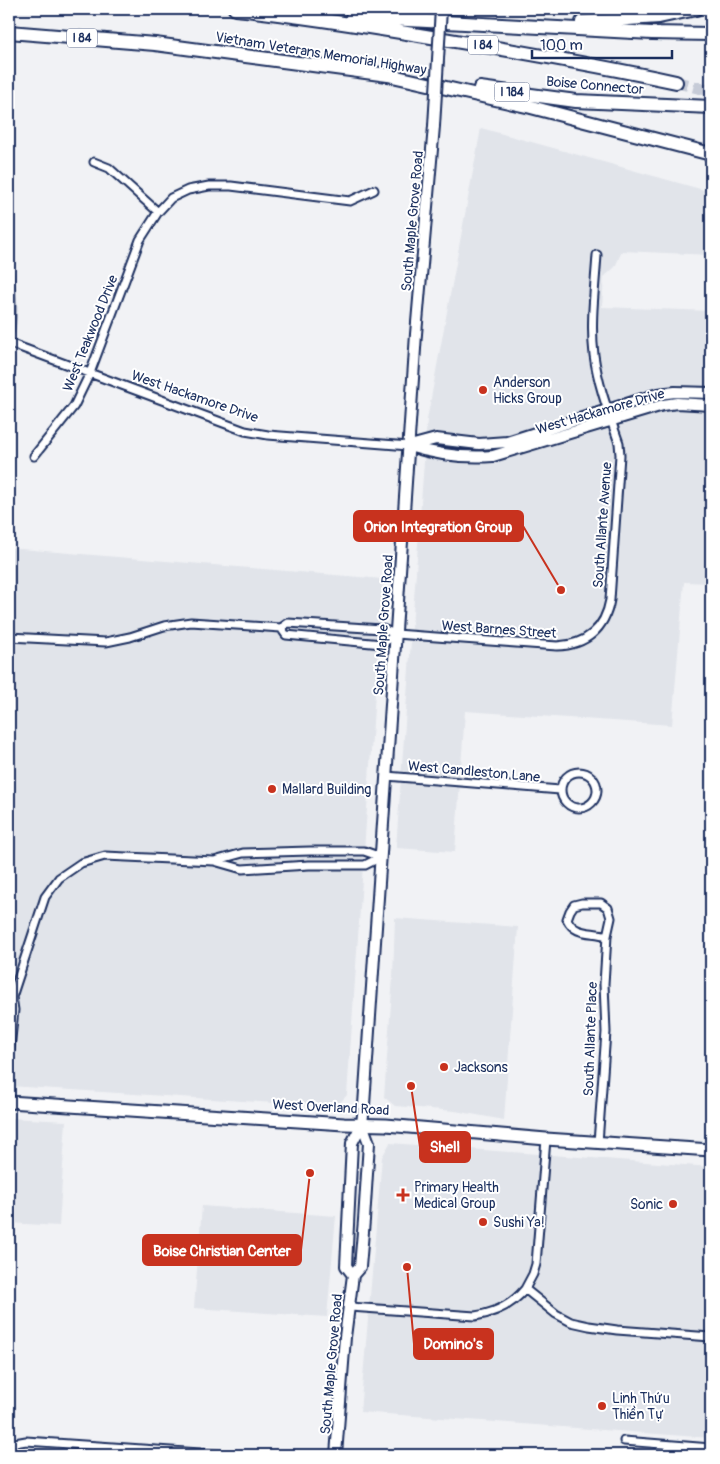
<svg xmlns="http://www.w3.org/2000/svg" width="720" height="1464" viewBox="0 0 720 1464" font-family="Pangolin,sans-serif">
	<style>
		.built { fill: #e1e4ea }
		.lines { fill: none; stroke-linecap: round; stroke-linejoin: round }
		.canal { stroke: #a8b0c2; stroke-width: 10 }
		.highway-tunnel { stroke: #c6cbd7; stroke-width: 12; stroke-dasharray: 12 6; stroke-linecap: butt }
		.street-casing { stroke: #1b2f5e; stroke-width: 11 }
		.secondary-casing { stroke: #1b2f5e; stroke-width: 14 }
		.primary-casing { stroke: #1b2f5e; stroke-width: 15 }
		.highway-casing { stroke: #1b2f5e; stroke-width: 16 }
		.street { stroke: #fff; stroke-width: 7 }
		.secondary { stroke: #fff; stroke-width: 10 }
		.primary { stroke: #fff; stroke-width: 11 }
		.highway { stroke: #fff; stroke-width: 12 }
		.secondary-bridge-casing { stroke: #1b2f5e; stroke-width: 14; stroke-linecap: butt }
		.secondary-bridge { stroke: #fff; stroke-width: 10 }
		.poi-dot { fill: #c8321e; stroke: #fff; stroke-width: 2 }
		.labels { text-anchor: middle; stroke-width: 4; stroke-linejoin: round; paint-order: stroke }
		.shield { fill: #fff; stroke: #5f6d8e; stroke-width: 1 }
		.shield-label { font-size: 12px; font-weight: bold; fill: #1b2f5e }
		.street-label { font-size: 14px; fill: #1b2f5e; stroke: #fff }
		.poi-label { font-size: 14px; fill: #1b2f5e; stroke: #fff; text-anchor: start }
		.leader { fill: none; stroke: #c8321e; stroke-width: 2 }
		.callout-dot { fill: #c8321e; stroke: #fff; stroke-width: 2 }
		.callout { fill: #c8321e; stroke: #c8321e; stroke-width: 2 }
		.callout-label { font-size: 15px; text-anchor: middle; font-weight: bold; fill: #fff }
	</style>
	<rect width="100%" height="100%" fill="#f1f2f5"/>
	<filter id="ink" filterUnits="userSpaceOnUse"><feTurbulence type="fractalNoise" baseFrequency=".02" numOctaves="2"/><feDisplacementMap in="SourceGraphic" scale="10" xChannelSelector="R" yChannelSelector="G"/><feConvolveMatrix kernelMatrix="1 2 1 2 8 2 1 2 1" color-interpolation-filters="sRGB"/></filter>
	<g filter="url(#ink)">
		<path class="built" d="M481,128L711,192V255L622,251L615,267L604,277L602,307L711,311V583L684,582L672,725L465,711L455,852L396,848L427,420Z
			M9,548L383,579L347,1095L336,1107L9,1086Z
			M395,918L518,927L504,1120L455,1111L395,1106L384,1097L393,977Z
			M9,1118L66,1121L59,1226L9,1223Z
			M390,1143L711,1167V1438L360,1412L382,1157Z
			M202,1206L336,1216L327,1317L194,1308Z"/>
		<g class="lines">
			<path class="canal" d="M9,272C12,293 14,311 10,332"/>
			<path class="highway-tunnel" d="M676,82L711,91"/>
			<defs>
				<path id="street" d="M94,162L109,168L158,212
					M9,343L245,431L268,435L409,446
					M34,456L74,406L90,373L140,240L158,212L171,198L188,190L209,186H231L350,201L374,190
					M281,628L286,635L382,644L396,634
					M9,637L106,642L130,637L164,626L191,622L281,628L288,623L382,629L396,634L557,646C586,645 605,629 610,600L620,455L619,443C609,414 598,385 594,355C590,322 595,287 597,255
					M561 790a18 18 0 1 1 36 0a18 18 0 1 1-36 0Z
					M386,776L560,790
					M214,861L242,869L309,865H365L381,857
					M12,997L45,897L59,878L81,863L105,856L214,861L243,853L310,851H364L381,857
					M9,1058L14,1010L12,997L9,999
					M598,1143L606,1032L604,984L607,936L611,918L608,908L601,903H582L574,905L570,911L567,919C575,936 591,931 607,936
					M525,1289L533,1274L536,1264L546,1139
					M350,1307L475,1316C495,1313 512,1305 525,1289L556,1314L571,1322L589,1326L617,1330L711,1337
					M624,1441L711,1448
					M9,1444L26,1441L229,1455"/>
				<path id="secondary" d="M409,446C437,455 463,458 493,456L663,405L677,403L711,405
					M410,446L436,439L479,444L507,442L658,394L675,392L711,393
					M353,1275L346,1266L352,1143L362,1124L364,1105L416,334L434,126
					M336,1455L345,1337L353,1275L360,1267L364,1220L369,1143L362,1124"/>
				<path id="primary" d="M9,1102L344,1124L386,1125L546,1139L711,1150"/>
				<path id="highway" d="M235,9C297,15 358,25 419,35C505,49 591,64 676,82
					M352,17L652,33L711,34
					M582,22L659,17L696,9
					M9,32L155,44L388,75L531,107L711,154
					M480,88L576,101L711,107"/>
			</defs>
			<use href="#street" class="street-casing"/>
			<use href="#secondary" class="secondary-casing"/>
			<use href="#primary" class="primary-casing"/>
			<use href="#highway" class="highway-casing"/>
			<use href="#street" class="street"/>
			<use href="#secondary" class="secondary"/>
			<use href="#primary" class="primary"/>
			<use href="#highway" class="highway"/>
			<defs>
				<path id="secondary-bridge" d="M434,126L441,9"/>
			</defs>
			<use href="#secondary-bridge" class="secondary-bridge-casing"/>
			<use href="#secondary-bridge" class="secondary-bridge"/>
		</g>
	</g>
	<g class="poi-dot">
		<circle cx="483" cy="390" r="5"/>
		<circle cx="272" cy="789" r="5"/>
		<circle cx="444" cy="1067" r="5"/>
		<path d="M400.5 1187.5h5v5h5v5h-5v5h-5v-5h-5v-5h5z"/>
		<circle cx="673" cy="1204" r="5"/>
		<circle cx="483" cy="1222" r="5"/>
		<circle cx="602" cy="1406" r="5"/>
	</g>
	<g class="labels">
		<g class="shield">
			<rect x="67" y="28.5" width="30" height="19" rx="4"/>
			<rect x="468" y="35.5" width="30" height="19" rx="4"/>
			<rect x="494.5" y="82.5" width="35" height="19" rx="4"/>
		</g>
		<g class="shield-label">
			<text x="82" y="42">I 84</text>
			<text x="483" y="49">I 84</text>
			<text x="512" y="96">I 184</text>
		</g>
		<g class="street-label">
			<text transform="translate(321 53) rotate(9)" y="5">Vietnam Veterans Memorial Highway</text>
			<text transform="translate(595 85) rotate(5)" y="5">Boise Connector</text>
			<text transform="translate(412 221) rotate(-85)" y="5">South Maple Grove Road</text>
			<text transform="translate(90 333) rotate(-68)" y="5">West Teakwood Drive</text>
			<text transform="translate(195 396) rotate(19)" y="5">West Hackamore Drive</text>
			<text transform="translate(600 411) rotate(-16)" y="5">West Hackamore Drive</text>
			<text transform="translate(602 525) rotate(-86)" y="5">South Allante Avenue</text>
			<text transform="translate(383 625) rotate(-86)" y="5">South Maple Grove Road</text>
			<text transform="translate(499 629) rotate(4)" y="5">West Barnes Street</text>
			<text transform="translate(474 771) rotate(5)" y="5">West Candleston Lane</text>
			<text transform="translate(590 1039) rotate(-88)" y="5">South Allante Place</text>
			<text transform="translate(331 1107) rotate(3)" y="5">West Overland Road</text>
			<text transform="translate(331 1364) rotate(-85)" y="5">South Maple Grove Road</text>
		</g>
		<g class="poi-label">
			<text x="493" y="387">Anderson<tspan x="493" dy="16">Hicks Group</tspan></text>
			<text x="282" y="794">Mallard Building</text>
			<text x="454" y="1072">Jacksons</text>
			<text x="414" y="1192">Primary Health<tspan x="414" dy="16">Medical Group</tspan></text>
			<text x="663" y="1209" text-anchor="end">Sonic</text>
			<text x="493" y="1227">Sushi Ya!</text>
			<text x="612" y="1403">Linh Thứu<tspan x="612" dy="16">Thiền Tự</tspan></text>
		</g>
	</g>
	<path class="leader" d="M561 590L523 526M411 1086L420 1147M310 1173L301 1250M407 1267L414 1344"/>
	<g class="callout-dot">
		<circle cx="561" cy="590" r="5"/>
		<circle cx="411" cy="1086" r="5"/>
		<circle cx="310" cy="1173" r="5"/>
		<circle cx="407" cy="1267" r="5"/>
	</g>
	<g class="callout">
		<rect x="354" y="511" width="169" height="30" rx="5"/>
		<rect x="420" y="1132" width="50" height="30" rx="5"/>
		<rect x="143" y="1235" width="158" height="30" rx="5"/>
		<rect x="414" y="1329" width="79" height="30" rx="5"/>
	</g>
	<g class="callout-label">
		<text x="438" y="532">Orion Integration Group</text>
		<text x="445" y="1152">Shell</text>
		<text x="222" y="1256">Boise Christian Center</text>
		<text x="453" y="1349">Domino's</text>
	</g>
	<rect width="720" height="1464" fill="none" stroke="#fff" stroke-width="30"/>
	<rect x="15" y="15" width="690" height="1434" fill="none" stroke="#1b2f5e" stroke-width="2" filter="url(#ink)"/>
	<path d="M532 50v8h140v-8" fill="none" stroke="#1b2f5e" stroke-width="2.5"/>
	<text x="540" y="50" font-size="15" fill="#1b2f5e" stroke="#ffffff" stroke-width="4" paint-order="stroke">100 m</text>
</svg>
